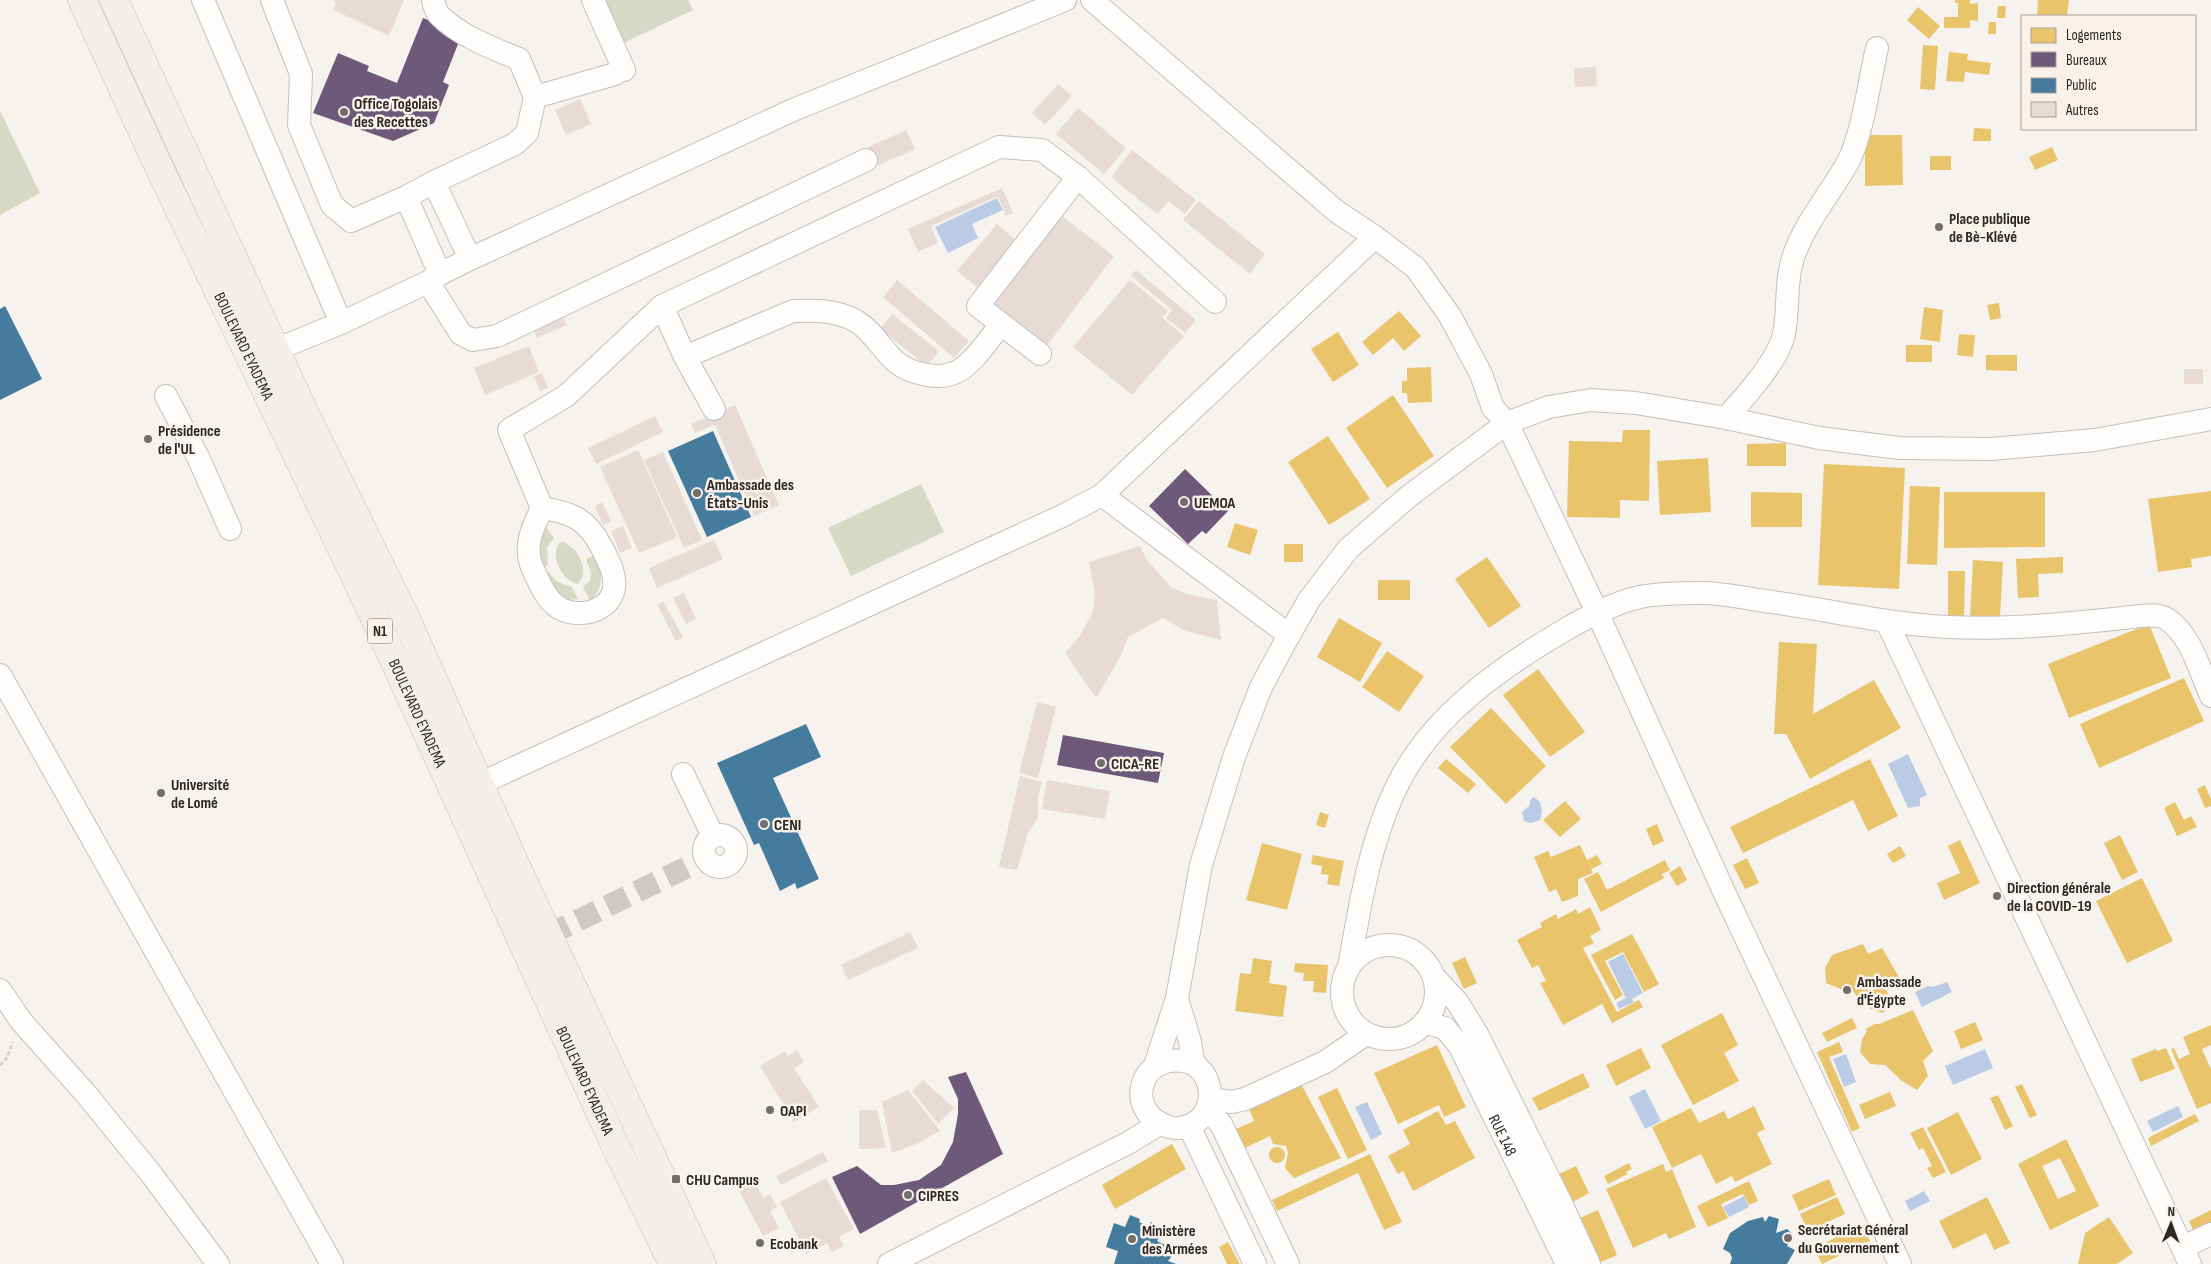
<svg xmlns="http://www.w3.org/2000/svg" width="2211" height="1264" viewBox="0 0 2211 1264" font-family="'Sofia Sans Condensed',sans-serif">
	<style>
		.green { fill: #d6dac4 }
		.water { fill: #bacbe5 }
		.homes { fill: #e9c46a; fill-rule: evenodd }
		.offices { fill: #6d597a }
		.public { fill: #457b9d }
		.building { fill: #e7dbd6 }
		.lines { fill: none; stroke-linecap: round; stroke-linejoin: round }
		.minor-tunnel { stroke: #cdcac6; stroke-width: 22; stroke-dasharray: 22 11; stroke-linecap: butt }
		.minor-casing { stroke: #c3c0be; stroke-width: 24 }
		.highway-casing { stroke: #c7bfbc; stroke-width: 29 }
		.path { stroke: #d3d1d1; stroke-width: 3; stroke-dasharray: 4 2.5; stroke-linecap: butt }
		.minor { stroke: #fefdfc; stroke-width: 22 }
		.highway { stroke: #f3edeb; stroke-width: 28 }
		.poi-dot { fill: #726f6b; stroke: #faf1eb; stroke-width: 2 }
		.labels { text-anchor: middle; stroke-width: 5; stroke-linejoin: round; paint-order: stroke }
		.shield { fill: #faf1eb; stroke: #696460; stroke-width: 1 }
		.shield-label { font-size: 15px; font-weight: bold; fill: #2b2825 }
		.poi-label { font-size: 16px; font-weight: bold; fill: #2b2825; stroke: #faf1eb; text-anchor: start }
		.street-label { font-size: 16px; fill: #2b2825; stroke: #faf1eb }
	</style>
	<rect width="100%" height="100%" fill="#f6f2ee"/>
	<path class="green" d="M599,0H688L693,10L619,45Z
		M0,111L40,193L0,215Z
		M921,484L944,532L851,576L828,528Z
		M545,526L554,538L547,547L548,565L540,568L535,550Z
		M563,542C578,548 591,570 578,584C562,580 550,558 559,543Z
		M596,555C602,571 605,589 590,601L583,587L590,581L591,573L586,559Z
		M549,572L556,581L572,587L578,599L565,600L540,578Z"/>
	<path class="water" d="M997,198L1003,210L972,224L978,238L948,253L935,227Z
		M1908,754L1927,795L1920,798V806L1908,808L1888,764Z
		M1534,797L1540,802L1542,811L1540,820L1531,823L1524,821L1522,812L1530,805V800Z
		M1623,954L1643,993L1632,999L1634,1002L1619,1009L1616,1003L1626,998L1608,962Z
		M1947,982L1952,992L1922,1007L1915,992L1928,986L1933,987Z
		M1985,1049L1993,1068L1953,1085L1945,1066Z
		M1846,1054L1856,1082L1844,1087L1833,1059Z
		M1645,1089L1661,1121L1645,1129L1629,1097Z
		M1367,1102L1382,1134L1371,1140L1355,1107Z
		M2178,1106L2183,1117L2153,1132L2147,1121Z
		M1924,1191L1930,1201L1910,1211L1905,1201Z
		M1744,1196L1749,1207L1729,1217L1723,1207Z"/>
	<path class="homes" d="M1955,0H1970V4L1978,3V21L1970,20V28H1944V17H1958V3H1955Z
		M2038,0H2069L2067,16H2037Z
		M1998,6H2006L2005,18H1997Z
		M1918,7L1940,26L1929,39L1907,20Z
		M1989,22H1996V34H1988Z
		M1923,45L1938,46L1935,90L1920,89Z
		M1949,52L1968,54L1967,60L1991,63L1989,75L1965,72L1964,82L1946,81Z
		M1974,128L1991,129V141H1973Z
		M1865,135H1902L1903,185L1865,186Z
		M2052,147L2058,160L2035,170L2029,157Z
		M1930,156H1951V170H1930Z
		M1999,303L2001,318L1990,320L1987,305Z
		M1924,307L1943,310L1940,342L1920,339Z
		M1399,311L1421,336L1404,351L1393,338L1373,355L1362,342Z
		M1338,332L1359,365L1333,382L1311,349Z
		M1959,334L1975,335L1973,357L1957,355Z
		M1906,345H1932V362H1906Z
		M1986,355H2017V371L1986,370Z
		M1431,367L1432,402L1408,403L1407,393H1402V381H1407V368Z
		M1393,395L1434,456L1387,488L1346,428Z
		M1623,430H1650L1649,501L1620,500V518L1567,517L1569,441L1622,442Z
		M1328,436L1370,499L1329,525L1288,462Z
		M1786,443V466H1747V444Z
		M1708,458L1711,512L1660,515L1657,461Z
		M1824,464L1905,468L1899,589L1818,585Z
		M1910,486L1940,487L1937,565L1907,564Z
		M2211,491V556L2191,559L2192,567L2158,572L2148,499Z
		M1751,492L1802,493V527H1751Z
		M1944,492H2045V547L1944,548Z
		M1235,523L1258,530L1250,555L1227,547Z
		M1284,544H1303V562H1284Z
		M1487,557L1521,606L1489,628L1455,579Z
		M2063,557V573L2038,574L2039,597L2018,598L2016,559Z
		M1973,560L2003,562L2000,617L1970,616Z
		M1948,571H1965L1964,620L1948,619Z
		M1378,580H1410V600H1378Z
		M1339,618L1382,643L1360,682L1317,657Z
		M2149,624L2171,678L2069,718L2048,664Z
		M1779,642L1817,644L1813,714L1874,680L1901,728L1810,779L1786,734H1774Z
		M1387,651L1424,676L1399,712L1362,687Z
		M1538,669L1585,732L1550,757L1503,695Z
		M2184,678L2204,721L2099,768L2080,724Z
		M1491,708L1546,766L1506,804L1450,747Z
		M1446,759L1476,784L1468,793L1438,768Z
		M1870,759L1898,816L1868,831L1853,800L1743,853L1730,827Z
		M2205,785L2211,799V806L2205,808L2197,789Z
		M1565,801L1581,819L1560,837L1543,820Z
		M2175,802L2184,820L2191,816L2197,827L2177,836L2164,808Z
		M1320,812L1329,815L1325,828L1316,825Z
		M1657,824L1664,841L1653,846L1646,829Z
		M2120,835L2138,872L2122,880L2104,843Z
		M1960,840L1980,883L1944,900L1937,883L1960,873L1948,846Z
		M1262,843L1302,854L1287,910L1246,900Z
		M1580,845L1587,860L1597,855L1602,864L1591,869L1593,873L1578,879V896L1562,902L1556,889L1549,892L1534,857L1548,851L1551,857Z
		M1900,846L1906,856L1893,863L1887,854Z
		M1313,855L1344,861L1339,886L1327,884L1329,875L1321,874L1322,866L1311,864Z
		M1747,858L1759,883L1745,889L1733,865Z
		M1665,860L1670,870L1662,874L1664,878L1601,912L1584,879L1598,872L1607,890Z
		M1680,866L1687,880L1677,886L1669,873Z
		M2142,878L2173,941L2127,963L2096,901Z
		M1590,907L1601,930L1590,936L1594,943L1583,948L1617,1012L1639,1000L1643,1007L1612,1023L1602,1004L1563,1025L1540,983L1546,981L1538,965L1532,968L1517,940L1542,927L1540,923L1556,914L1558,919L1576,909L1578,914Z
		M1632,934L1659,984L1644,992L1623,952L1605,961L1623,995L1615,1000L1591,955Z
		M1863,944L1868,954L1882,948L1899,977L1885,987L1892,1003L1883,1013L1871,1009L1861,1002L1850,987L1843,990L1826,983L1825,968L1832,955Z
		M1465,957L1477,983L1464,989L1452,963Z
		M1253,958L1272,961L1269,983L1287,986L1283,1017L1235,1011L1240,973L1251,974Z
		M1295,963L1328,965L1326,993L1313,992L1314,981H1303L1304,973L1294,972Z
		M1913,1010L1933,1051L1923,1061L1928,1076L1917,1090L1902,1081L1885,1065L1870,1064L1860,1052L1862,1039L1867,1031L1866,1029L1875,1024H1879Z
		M1722,1013L1738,1045L1724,1053L1739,1081L1693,1105L1661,1045Z
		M1852,1018L1857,1028L1827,1042L1822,1033Z
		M1975,1022L1983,1040L1961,1049L1954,1031Z
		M2211,1025V1045L2202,1049L2211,1069V1103L2197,1109L2171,1049L2174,1048L2179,1059L2190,1054L2183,1037Z
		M1839,1042L1843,1052L1829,1057L1860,1128L1852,1132L1817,1052Z
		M1437,1045L1466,1107L1444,1117L1439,1105L1398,1124L1374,1073Z
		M1641,1048L1651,1068L1616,1086L1606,1065Z
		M2166,1048L2175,1069L2140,1082L2131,1059L2156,1049L2157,1051Z
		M1583,1073L1590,1087L1539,1111L1532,1098Z
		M1301,1084L1341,1158L1294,1178L1285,1168L1288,1153L1286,1146L1273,1144L1270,1136L1245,1148L1236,1129L1254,1121L1249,1109Z
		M2022,1084L2037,1115L2030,1118L2015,1087Z
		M1337,1088L1367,1150L1348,1159L1318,1097Z
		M1890,1092L1896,1106L1865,1119L1859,1105Z
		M1998,1095L2013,1126L2005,1130L1990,1098Z
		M1754,1106L1765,1129L1757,1133L1772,1164L1735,1182L1732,1176L1716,1184L1701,1154L1672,1168L1652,1127L1691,1108L1699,1123L1724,1111L1728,1119Z
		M1438,1111L1446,1125L1455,1121L1475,1158L1413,1191L1403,1171L1398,1174L1388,1156L1410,1144L1403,1130Z
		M1958,1112L1982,1159L1951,1175L1927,1128Z
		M2195,1114L2199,1121L2151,1146L2148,1138Z
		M1923,1127L1946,1172L1933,1178L1927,1168L1932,1166L1923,1148L1919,1150L1910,1133Z
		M2066,1139L2099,1206L2050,1230L2018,1164ZM2060,1158L2076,1191L2058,1199L2042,1166Z
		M1172,1144L1186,1169L1115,1209L1102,1185Z
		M1269 1155a8 8 0 1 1 16 0a8 8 0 1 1-16 0Z
		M1370,1154L1402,1222L1384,1230L1358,1173L1277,1211L1272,1200Z
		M1629,1163L1632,1169L1626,1172L1628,1174L1608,1184L1604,1176Z
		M1663,1164L1666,1172L1672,1169L1696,1227L1669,1239L1666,1233L1633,1248L1606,1189Z
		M1576,1166L1589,1193L1573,1202L1559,1174Z
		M1829,1179L1836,1195L1799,1211L1792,1195Z
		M1749,1181L1758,1201L1749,1205L1743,1194L1721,1204L1728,1218L1708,1227L1697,1206Z
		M1837,1197L1845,1214L1808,1231L1800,1214Z
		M1987,1197L2010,1243L1994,1250L1986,1233L1953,1249L1939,1221Z
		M1598,1210L1617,1255L1596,1264L1575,1220Z
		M2211,1210V1224L2194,1232L2189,1221Z
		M2109,1217L2133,1253L2117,1264H2078L2085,1233Z
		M1862,1225L1870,1241L1822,1264L1814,1248Z
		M1228,1242L1240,1264H1227L1219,1247Z"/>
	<path class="offices" d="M423,18L462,34L443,82L449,85L434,123L393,141L313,113L338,53L369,66L367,71L397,83Z
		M1185,469L1228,511L1206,534L1202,531L1188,544L1149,506Z
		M1063,735L1164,753L1158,783L1057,765Z
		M966,1072L1003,1154L860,1234L832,1177L857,1166L881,1185H894L919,1180L941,1165L953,1142L958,1114V1099L948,1077Z"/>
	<path class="public" d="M5,306L42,379L0,400V309Z
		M713,431L751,517L707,537L668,451Z
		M806,724L821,757L773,778L819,879L797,889L795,883L780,891L759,843L754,845L717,763Z
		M1130,1215L1140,1219L1139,1222L1148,1226L1151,1222L1164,1229L1157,1241L1165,1245L1172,1256L1168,1261L1176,1264H1114L1118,1251L1106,1247L1114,1223L1125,1227Z
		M1769,1216L1779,1219L1776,1233L1787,1229L1792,1234V1238L1787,1246L1795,1250L1787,1264H1730L1732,1258L1730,1253L1723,1249L1730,1233L1748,1221L1763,1217L1765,1222Z"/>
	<path class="building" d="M333,0H404L389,36L334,10L336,2Z
		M1596,67L1597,86L1575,87L1574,68Z
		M1058,84L1072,96L1045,125L1032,113Z
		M580,99L591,124L566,135L555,110Z
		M1078,108L1126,148L1104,174L1056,134Z
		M906,130L915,149L877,166L868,147Z
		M1132,150L1196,200L1185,214L1169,201L1157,214L1111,177Z
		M1002,188L1013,213L1006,216L998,196L931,226L938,243L918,252L908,229Z
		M1199,201L1265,254L1250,274L1183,220Z
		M1058,213L1114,256L1043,351L985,306Z
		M997,224L1019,243L979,289L957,271Z
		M1136,270L1196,320L1185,333L1166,318L1172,310L1131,276Z
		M897,280L969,341L954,358L883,297Z
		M1130,280L1168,311L1162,318L1184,336L1172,350L1164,344L1171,350L1132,395L1073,347Z
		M560,310L567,325L537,338L530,323Z
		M892,314L939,351L927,366L880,329Z
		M529,346L539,372L485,395L474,368Z
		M2184,369H2203V384H2184Z
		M542,373L548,388L540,391L534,376Z
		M735,405L779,505L754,516L715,425L695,433L691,424Z
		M655,416L663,432L596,464L588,448Z
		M638,450L677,537L639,553L600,467Z
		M663,452L702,540L684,548L644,460Z
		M602,502L611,521L603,525L595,506Z
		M623,526L632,548L620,553L611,531Z
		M714,540L723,559L657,588L649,568Z
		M1140,546L1146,559L1171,587L1187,594L1217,600L1221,640L1183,630L1163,618L1128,637L1120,657L1096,698L1065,653L1079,637L1093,612L1095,594L1089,562Z
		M684,593L696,619L686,624L673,598Z
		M663,601L683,637L676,641L657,605Z
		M1037,702L1056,707L1038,778L1019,773Z
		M1020,776L1042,782L1038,796V818L1028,833L1017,870L999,867Z
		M1047,780L1110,791L1105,819L1042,809Z
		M910,932L918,948L848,980L841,965Z
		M797,1050L804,1062L794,1068L819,1107L794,1122L760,1066L785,1051L788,1056Z
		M923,1080L954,1108L938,1124L912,1091Z
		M908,1090L940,1131L914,1145L892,1153L882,1102Z
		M859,1110H877L886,1148L859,1149Z
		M823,1152L828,1161L781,1185L776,1176Z
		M751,1175L763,1198L770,1194L777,1207L770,1211L779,1228L763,1236L735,1183Z
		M826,1178L854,1229L839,1237L844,1246L832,1252L827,1243L806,1254L780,1202Z"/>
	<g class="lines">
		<path class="minor-tunnel" d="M548,935L706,858"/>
		<defs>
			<g id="minor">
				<path d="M203,0L341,323"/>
				<path d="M272,0L301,74L299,125L332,205L351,221L406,197L434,182L515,144L527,133L535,97L615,74"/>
				<path d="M433,0C434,5 436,11 439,15C458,35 494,49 519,59L535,97"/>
				<path d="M593,0L624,70"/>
				<path d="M1092,0L1336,211L1375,237L1416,268L1450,316L1481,374L1493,408L1507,423L1597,612L1725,894L1900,1264"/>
				<path d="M434,182L470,259"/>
				<path d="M406,197L440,274"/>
				<path d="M428,282L461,334L473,340L497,336L866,160"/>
				<path d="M662,306L685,357L714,409"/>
				<path d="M260,352L275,350L341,323L428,282L440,274L470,259L793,110L1065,0"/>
				<path d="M1040,354L978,306L1078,177"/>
				<path d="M685,357L793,311C815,310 836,310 856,321C875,333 880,348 896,362C909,373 937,380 954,373C971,367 990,338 1001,324"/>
				<path d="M166,396L198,457L230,529"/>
				<path d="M1726,418C1744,398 1778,361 1784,334C1789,308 1785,280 1794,255C1806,221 1831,193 1848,162C1863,133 1869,82 1877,48"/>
				<path d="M1102,495L1289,635"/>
				<path d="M542,508C573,513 587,519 602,548C608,560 616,574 614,588C610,614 573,620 555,605C547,599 542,589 538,580C532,568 527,557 529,544C530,531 537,519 542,508L509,430L566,396L662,306L999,147L1042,150L1078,177L1215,302"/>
				<path d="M1887,622L2190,1264"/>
				<path d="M0,675L332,1264"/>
				<path d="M683,774L713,836"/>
				<path d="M464,791L1062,516L1102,495L1375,237"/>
				<circle cx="720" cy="851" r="16"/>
				<circle cx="1389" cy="992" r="47"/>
				<path d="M1349,967C1360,905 1370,839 1399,782C1433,715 1500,668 1563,631C1587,617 1613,603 1640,597C1659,593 1683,593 1702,593C1721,593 1740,597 1758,600C1822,608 1884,624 1948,627C2007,630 2065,624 2123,618C2135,617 2157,612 2167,619C2191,635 2200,671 2211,696"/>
				<path d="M1434,977L1458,1003L1477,1034L1561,1203L1589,1264"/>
				<path d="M0,990L21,1021L86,1094L152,1175L218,1264"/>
				<path d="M1177,998C1181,1013 1186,1027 1190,1042C1191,1049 1192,1058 1195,1064C1198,1069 1203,1071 1205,1076C1213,1090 1211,1106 1201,1118C1193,1126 1180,1130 1169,1127C1119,1111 1142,1043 1196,1065"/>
				<path id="s1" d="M1426,1023L1445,1028L1459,1045L1567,1264"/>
				<path d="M1155,1066L1177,998L1201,865L1234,757L1261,687L1289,635L1309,600L1348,549L1409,496L1507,423L1549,407L1591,400L1636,403L1726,418L1819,438L1899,448L1991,449L2095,440L2211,419"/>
				<path d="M1210,1099L1232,1102L1245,1099L1325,1062L1366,1034"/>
				<path d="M1207,1110L1221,1124L1288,1264"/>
				<path d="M1189,1126L1255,1264"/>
				<path d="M2183,1247L2211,1234"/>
				<path d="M889,1264L1128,1143L1159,1124"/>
			</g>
			<g id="highway">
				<path id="s2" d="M82,0L156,161L372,612L614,1143L673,1264"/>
				<path d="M114,0L307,418L404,614L515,864L702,1264"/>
			</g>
		</defs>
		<use href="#minor" class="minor-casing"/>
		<use href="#highway" class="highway-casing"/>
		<path class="path" d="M0,1065L7,1058L13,1042"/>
		<use href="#minor" class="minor"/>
		<use href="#highway" class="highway"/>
	</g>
	<g class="poi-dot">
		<circle cx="344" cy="112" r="5"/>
		<circle cx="1939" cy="227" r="5"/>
		<circle cx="148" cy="439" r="5"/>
		<circle cx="697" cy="493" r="5"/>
		<circle cx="1184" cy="502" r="5"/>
		<circle cx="1101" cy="763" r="5"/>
		<circle cx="161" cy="793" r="5"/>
		<circle cx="764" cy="824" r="5"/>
		<circle cx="1997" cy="896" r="5"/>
		<circle cx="1847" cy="990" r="5"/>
		<circle cx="770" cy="1110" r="5"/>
		<rect x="671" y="1174" width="10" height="10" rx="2.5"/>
		<circle cx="908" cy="1195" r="5"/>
		<circle cx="1788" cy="1238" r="5"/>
		<circle cx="1132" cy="1239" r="5"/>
		<circle cx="760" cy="1243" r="5"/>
	</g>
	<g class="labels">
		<rect class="shield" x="367.5" y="618.5" width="25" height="25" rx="4"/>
		<g class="shield-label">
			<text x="380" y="636">N1</text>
		</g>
		<g class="poi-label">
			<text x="354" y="109">Office Togolais<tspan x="354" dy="18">des Recettes</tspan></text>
			<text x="1949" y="224">Place publique<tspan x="1949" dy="18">de Bè-Klévé</tspan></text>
			<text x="158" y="436">Présidence<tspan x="158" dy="18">de l'UL</tspan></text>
			<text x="707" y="490">Ambassade des<tspan x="707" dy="18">États-Unis</tspan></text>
			<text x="1194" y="508">UEMOA</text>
			<text x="1111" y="769">CICA-RE</text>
			<text x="171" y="790">Université<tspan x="171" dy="18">de Lomé</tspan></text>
			<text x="774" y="830">CENI</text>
			<text x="2007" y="893">Direction générale<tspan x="2007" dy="18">de la COVID-19</tspan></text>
			<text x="1857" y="987">Ambassade<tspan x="1857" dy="18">d'Égypte</tspan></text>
			<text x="780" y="1116">OAPI</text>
			<text x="686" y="1185">CHU Campus</text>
			<text x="918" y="1201">CIPRES</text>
			<text x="1798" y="1235">Secrétariat Général<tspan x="1798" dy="18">du Gouvernement</tspan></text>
			<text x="1142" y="1236">Ministère<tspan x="1142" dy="18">des Armées</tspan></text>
			<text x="770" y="1249">Ecobank</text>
		</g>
		<g class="street-label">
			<text dy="6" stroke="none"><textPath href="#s2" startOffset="382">BOULEVARD EYADEMA</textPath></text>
			<text dy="6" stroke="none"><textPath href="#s2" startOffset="788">BOULEVARD EYADEMA</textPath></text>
			<text dy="6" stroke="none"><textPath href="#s2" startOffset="1192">BOULEVARD EYADEMA</textPath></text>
			<text dy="6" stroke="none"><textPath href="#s1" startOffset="142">RUE 148</textPath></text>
		</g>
	</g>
	<rect x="2021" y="15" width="175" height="115" fill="#faf1eb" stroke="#a7a19c"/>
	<rect x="2031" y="28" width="25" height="15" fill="#e9c46a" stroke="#a7a19c"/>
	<text x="2066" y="40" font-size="15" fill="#2b2825">Logements</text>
	<rect x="2031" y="52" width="25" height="15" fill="#6d597a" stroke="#a7a19c"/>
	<text x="2066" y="65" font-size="15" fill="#2b2825">Bureaux</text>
	<rect x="2031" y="78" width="25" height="15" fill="#457b9d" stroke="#a7a19c"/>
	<text x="2066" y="90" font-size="15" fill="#2b2825">Public</text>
	<rect x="2031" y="102" width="25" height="15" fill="#e7dbd6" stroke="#a7a19c"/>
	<text x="2066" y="115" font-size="15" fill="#2b2825">Autres</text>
	<g transform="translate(2171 1224) rotate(1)" stroke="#faf1eb" stroke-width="4" paint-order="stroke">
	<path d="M0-4L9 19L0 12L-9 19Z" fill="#2b2825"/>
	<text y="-8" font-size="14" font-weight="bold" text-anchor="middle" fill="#2b2825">N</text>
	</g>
</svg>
